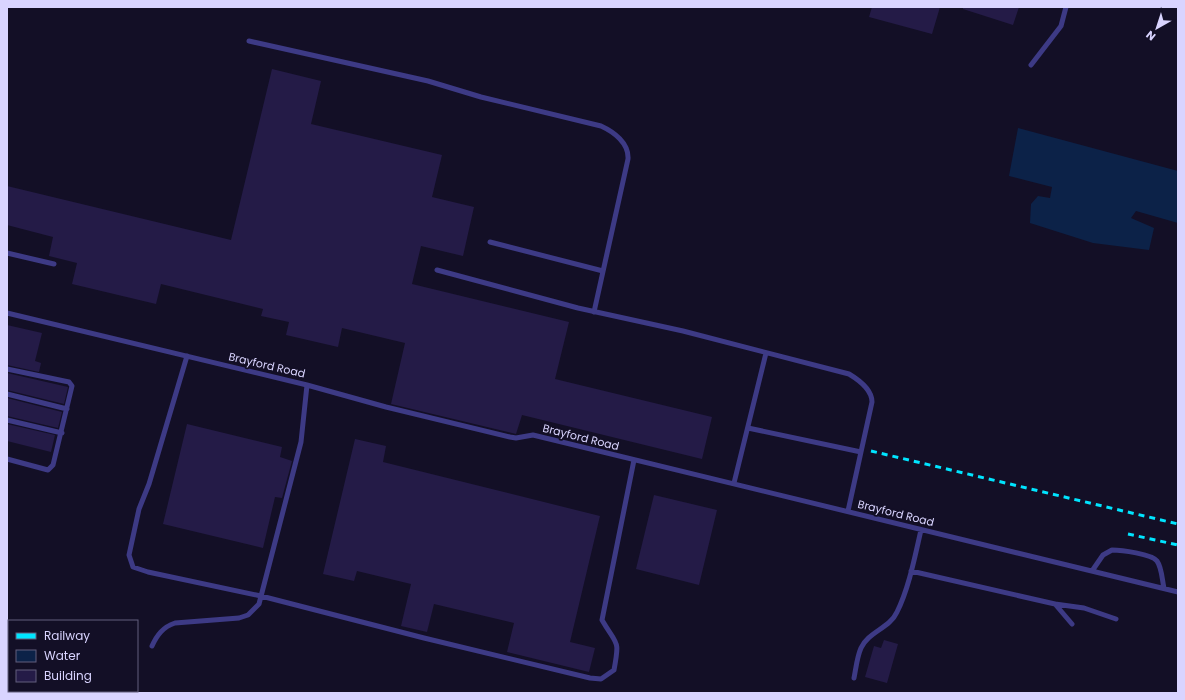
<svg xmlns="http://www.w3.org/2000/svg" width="1185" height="700" viewBox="0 0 1185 700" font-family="Poppins,sans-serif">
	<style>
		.water { fill: #0c2248 }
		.building { fill: #241b47 }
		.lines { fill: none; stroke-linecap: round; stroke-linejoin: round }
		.lane { stroke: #3d3a85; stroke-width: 5 }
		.rail { stroke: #00e5ff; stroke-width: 3; stroke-dasharray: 6 5; stroke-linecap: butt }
		.labels { text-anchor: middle; stroke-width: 3.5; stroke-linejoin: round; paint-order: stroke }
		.street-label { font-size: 11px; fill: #d9d4ff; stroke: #130f26 }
	</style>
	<rect width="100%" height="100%" fill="#130f26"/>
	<path class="water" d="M1018,128L1178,171V223L1136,211L1131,218L1154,228L1149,250L1093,243L1030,223L1031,204L1038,196L1050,198L1052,187L1009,176Z"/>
	<path class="building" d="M872,7H940L932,34L869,17Z
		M963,7H1019L1013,25L963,9Z
		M272,69L321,81L311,124L442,155L432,197L474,207L463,256L421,246L412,284L569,322L555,379L712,417L702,459L522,415L516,434L391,404L405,343L342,328L338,347L286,335L289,322L261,316L263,309L161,284L156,304L72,284L77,263L49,256L53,237L7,225V186L231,240Z
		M7,325L42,333L35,361L41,363L39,372L7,365Z
		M7,373L68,387L64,404L7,390Z
		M7,398L62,412L58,428L7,416Z
		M7,424L55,435L51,452L7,441Z
		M187,424L282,447L280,457L292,461L282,498L275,497L263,548L163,524Z
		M355,439L386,446L383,462L600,516L570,642L595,648L589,672L507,652L514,623L434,604L427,632L401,626L411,584L357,571L354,581L323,574Z
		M654,495L717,510L699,585L636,569Z
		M884,640L898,644L887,683L865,677L874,646L881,648Z"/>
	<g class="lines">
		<path class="lane" d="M249,41L428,81L481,97L601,126C614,132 629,143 628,159L594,312
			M1031,65L1061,26L1066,7
			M490,242L603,271
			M7,253L54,264
			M437,270L578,308L683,331L849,374C859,380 872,389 872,402L848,511
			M7,313L307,385L386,407L510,437L516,438L533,435L1178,592
			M187,356L149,484L139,509L129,555L133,567L148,572L261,596L424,638L590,678L601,679L614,670C620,638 617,646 602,620L634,460
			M7,369L69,382L72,386L53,465L48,470L7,459
			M7,394L67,409
			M7,420L62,433
			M748,428L861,452
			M734,483L766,353
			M911,571L1055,604L1072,624
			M1092,571L1103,555L1112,550C1121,550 1152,554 1157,561C1162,568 1162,580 1164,588
			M1055,604L1084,608L1116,619
			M152,646C157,635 163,627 175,623L239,618L248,615L259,604L301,442L307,385
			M854,678C856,668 857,657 861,648C868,632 890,628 897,612C909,588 915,556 921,530"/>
		<path class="rail" d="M871,451L1178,524
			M1128,534L1178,545"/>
	</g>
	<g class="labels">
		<g class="street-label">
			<text transform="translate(267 365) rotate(13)" y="4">Brayford Road</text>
			<text transform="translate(581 437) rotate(14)" y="4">Brayford Road</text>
			<text transform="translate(896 513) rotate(14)" y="4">Brayford Road</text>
		</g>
	</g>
	<rect width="1185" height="700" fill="none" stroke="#d9d4ff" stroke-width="16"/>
	<rect x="8" y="620" width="130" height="72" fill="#130f26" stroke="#625e7d"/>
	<rect x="16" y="633" width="20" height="6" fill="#00e5ff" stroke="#625e7d"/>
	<text x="44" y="640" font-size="12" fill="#d9d4ff">Railway</text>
	<rect x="16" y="650" width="20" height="12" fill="#0c2248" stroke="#625e7d"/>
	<text x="44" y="660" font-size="12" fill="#d9d4ff">Water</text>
	<rect x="16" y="670" width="20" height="12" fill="#241b47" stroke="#625e7d"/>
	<text x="44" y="680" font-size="12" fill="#d9d4ff">Building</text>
	<g transform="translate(1157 28) rotate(219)" stroke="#130f26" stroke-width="3" paint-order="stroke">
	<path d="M0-3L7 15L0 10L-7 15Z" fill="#d9d4ff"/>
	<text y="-6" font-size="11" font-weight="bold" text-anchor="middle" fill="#d9d4ff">N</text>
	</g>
</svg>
